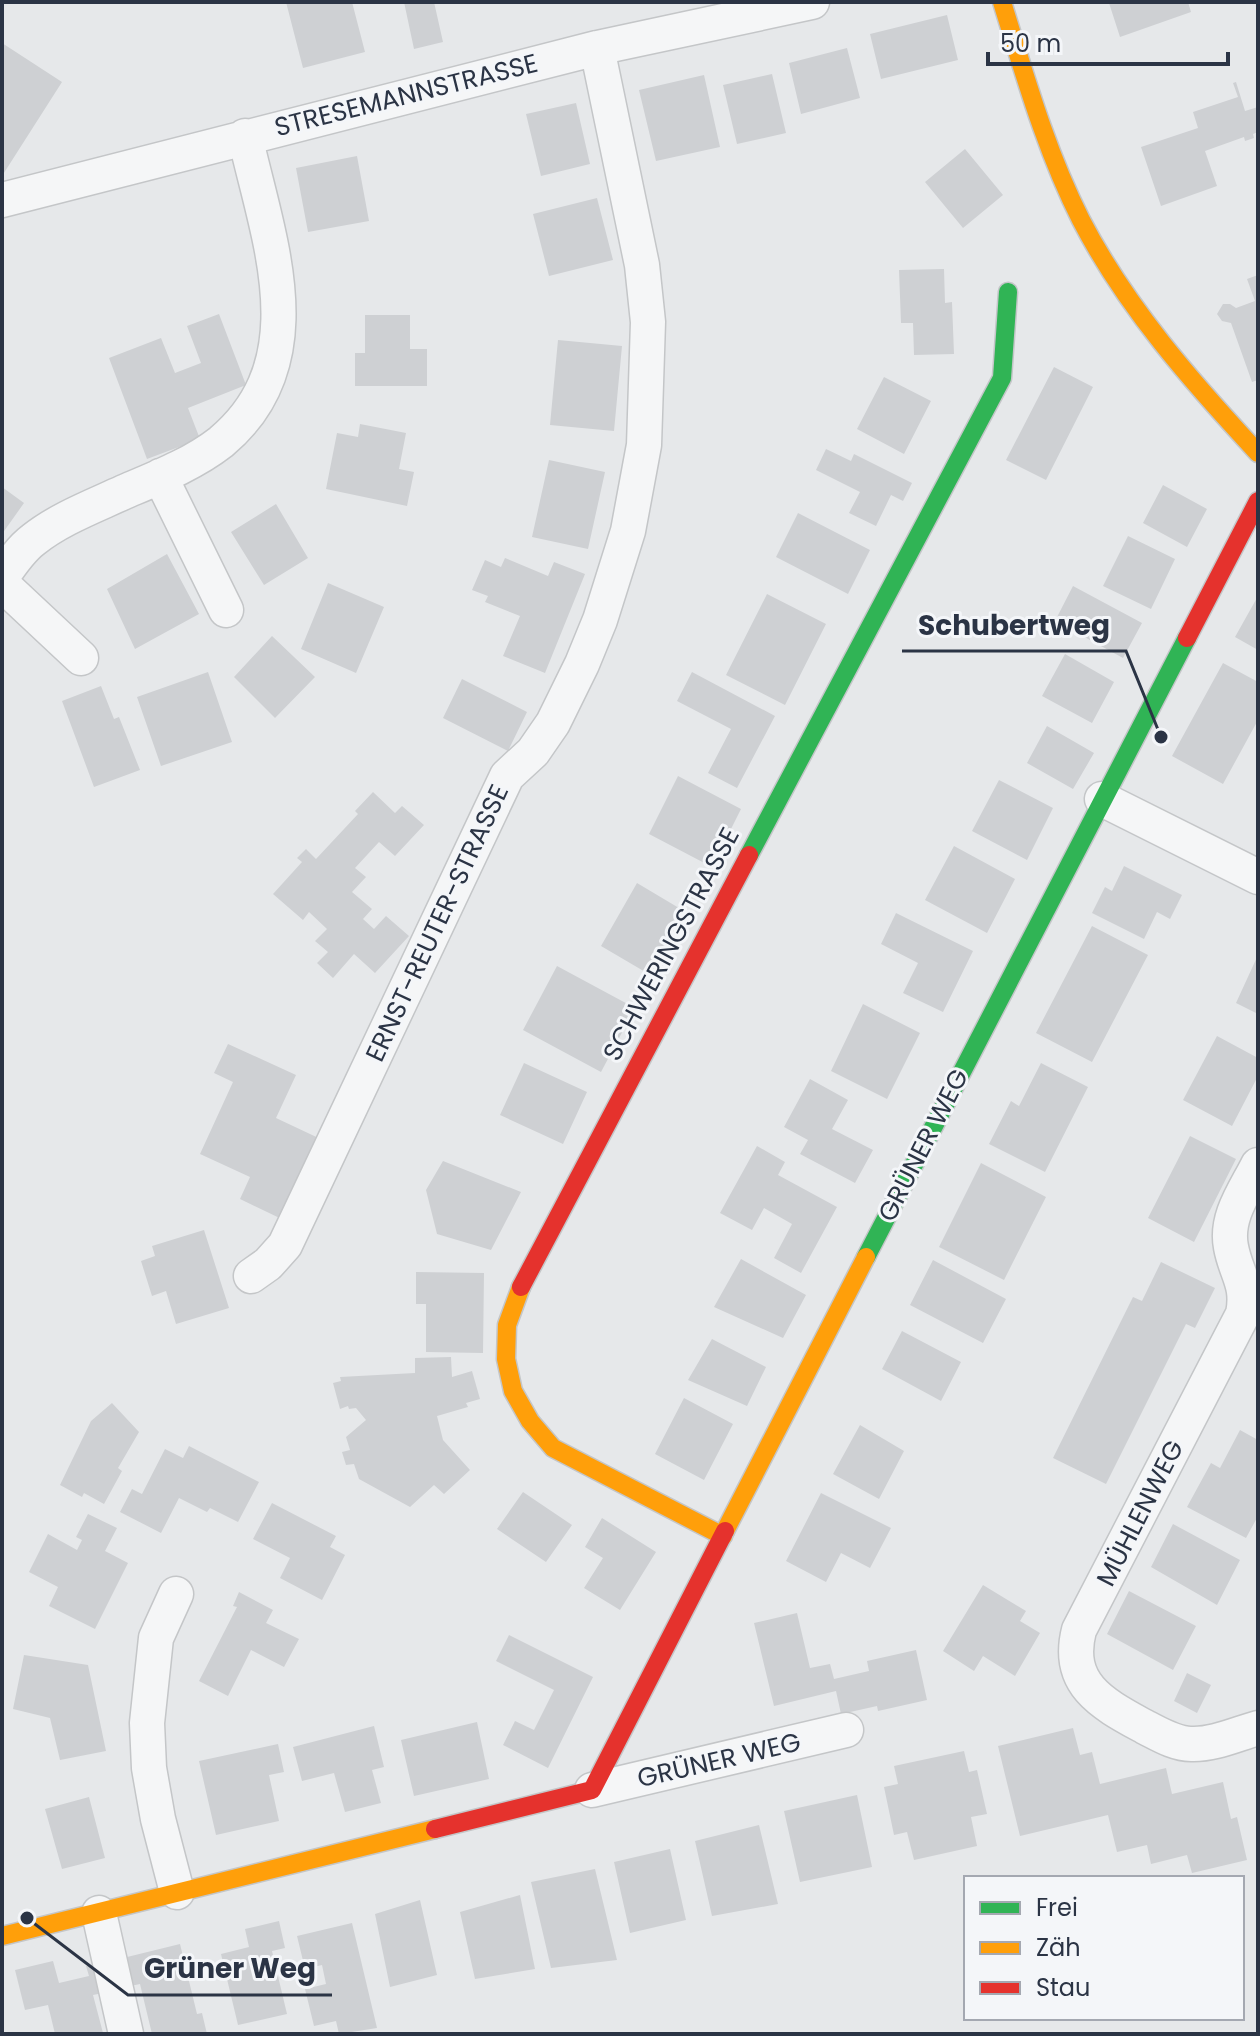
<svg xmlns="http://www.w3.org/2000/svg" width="1260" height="2036" viewBox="0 0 1260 2036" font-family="Poppins,sans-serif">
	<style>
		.building { fill: #ced0d3 }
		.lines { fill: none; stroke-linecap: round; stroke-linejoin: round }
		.street-casing { stroke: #c4c6c8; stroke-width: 37 }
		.fast-casing { stroke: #c4c6c8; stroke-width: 21 }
		.slow-casing { stroke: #c4c6c8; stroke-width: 21 }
		.jam-casing { stroke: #c4c6c8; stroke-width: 21 }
		.street { stroke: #f5f6f7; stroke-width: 34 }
		.fast { stroke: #30b455; stroke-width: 18 }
		.slow { stroke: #ff9f0a; stroke-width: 18 }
		.jam { stroke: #e5322d; stroke-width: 18 }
		.labels { text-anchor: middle; stroke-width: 6; stroke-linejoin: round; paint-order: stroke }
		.street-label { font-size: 26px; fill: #2b3445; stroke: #f4f6f9 }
		.leader { fill: none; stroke: #2b3445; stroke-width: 3 }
		.callout-dot { fill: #2b3445; stroke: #f4f6f9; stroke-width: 3 }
		.callout-label { font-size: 28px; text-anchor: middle; font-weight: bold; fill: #2b3445; stroke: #f4f6f9; stroke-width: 6; stroke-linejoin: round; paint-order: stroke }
	</style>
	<rect width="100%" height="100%" fill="#e6e8ea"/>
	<path class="building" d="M286,2H352L365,52L303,68Z
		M404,2H434L443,42L414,49Z
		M1188,2L1191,12L1120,37L1109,3Z
		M947,15L958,60L881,79L870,34Z
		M2,43L62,82L2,176Z
		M847,48L860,98L801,114L789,63Z
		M772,74L786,133L737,144L723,85Z
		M704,75L720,147L656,161L639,90Z
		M1236,82L1245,111L1258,107V132L1253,134L1254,138L1245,141L1244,137L1205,151L1217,186L1161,206L1141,147L1198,128L1193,112L1238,97L1233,83Z
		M576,103L590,164L541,176L526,114Z
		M965,149L1003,195L963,228L925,182Z
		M357,156L369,221L308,232L296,168Z
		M597,198L613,260L549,276L533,214Z
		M944,269L945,303L952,302L954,354L914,355L913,323H901L899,270Z
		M1258,275V380L1252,382L1231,323L1222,321L1217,314L1223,304H1230L1236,308L1255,301L1247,279Z
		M219,314L246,385L188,408L200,439L147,459L109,358L161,338L175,373L201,363L187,326Z
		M365,315H410V349H427V386H355V353H365Z
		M558,340L622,346L614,431L550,425Z
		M1054,367L1093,387L1046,480L1006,460Z
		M884,377L931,401L904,454L857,429Z
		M360,424L406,433L399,469L414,472L407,506L326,489L337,433L358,437Z
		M826,449L851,461L854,454L912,483L903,501L891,495L876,526L849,513L860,492L816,470Z
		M549,460L605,472L588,549L532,537Z
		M1163,485L1207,509L1187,547L1143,523Z
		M2,487L24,503L2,534Z
		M276,504L308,558L264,585L231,532Z
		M798,513L870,550L848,594L776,557Z
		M1128,536L1175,559L1151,609L1103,586Z
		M167,554L199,614L135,649L107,589Z
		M505,558L548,576L554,562L585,574L545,673L503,656L520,616L485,602L488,596L472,590L485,560L501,567Z
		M328,583L384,607L356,673L301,649Z
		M1073,586L1142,623L1123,658L1055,621Z
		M767,594L826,624L785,705L726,675Z
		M1258,596V650L1235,637Z
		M272,636L315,677L275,718L234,677Z
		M1065,654L1114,682L1092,723L1042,696Z
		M1223,663L1258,682V720L1223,784L1172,756Z
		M208,672L232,742L161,766L137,697Z
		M692,672L775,716L737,788L708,773L731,729L677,701Z
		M462,679L527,712L508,751L443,718Z
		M101,686L114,719L119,717L140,770L94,787L62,701Z
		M1047,726L1094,753L1073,789L1027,763Z
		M678,776L741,809L712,867L649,834Z
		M999,780L1053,808L1027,860L972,831Z
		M373,792L395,813L402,806L424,825L395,856L379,842L355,868L366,877L352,892L372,909L363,919L374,929L386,916L409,936L375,973L354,954L333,978L317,963L328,952L315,941L327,929L309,912L303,920L273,894L302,862L297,858L306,849L316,859L358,814L355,811Z
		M954,846L1015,879L987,933L925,900Z
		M1124,866L1182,895L1170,919L1157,912L1144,939L1092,913L1105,887L1112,891Z
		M637,883L684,911L647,973L601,946Z
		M896,913L973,951L943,1012L903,993L918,963L881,944Z
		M1092,926L1148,955L1092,1062L1036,1033Z
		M1258,955V1014L1236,1003Z
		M557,966L635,1008L601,1072L523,1030Z
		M863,1004L920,1033L887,1099L831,1071Z
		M1217,1036L1258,1058V1076L1232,1126L1183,1100Z
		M228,1044L296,1075L276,1118L327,1142L290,1223L240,1199L250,1177L200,1154L233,1082L214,1073Z
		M524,1063L587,1092L563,1144L500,1115Z
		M1041,1063L1088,1087L1045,1172L989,1144L1011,1101L1019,1106Z
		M810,1079L848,1100L832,1129L873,1150L855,1183L800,1154L808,1140L784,1127Z
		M1190,1136L1236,1159L1194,1242L1148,1218Z
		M757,1146L785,1162L778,1175L837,1207L801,1273L774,1258L792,1224L764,1208L752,1230L720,1213Z
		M443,1161L521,1192L491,1250L437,1234L426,1190Z
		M981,1163L1046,1197L1004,1280L939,1247Z
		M204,1230L229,1308L176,1324L166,1291L152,1296L141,1261L155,1256L152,1246Z
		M741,1259L806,1295L783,1338L714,1307Z
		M933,1260L1006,1299L983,1343L910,1305Z
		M1161,1262L1215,1288L1195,1328L1186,1324L1106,1484L1053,1458L1133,1297L1142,1301Z
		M416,1272L484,1273L483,1353L426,1352V1304H416Z
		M902,1331L961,1362L941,1401L882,1369Z
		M712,1339L766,1367L747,1406L688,1380Z
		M451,1357L452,1377L472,1371L480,1399L466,1403L468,1407L437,1416L443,1440L470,1470L444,1494L434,1485L410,1507L359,1479L354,1464L346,1465L342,1452L350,1450L346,1437L366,1420L356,1408L349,1409L348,1406L340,1409L333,1383L341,1381L340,1377L415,1373V1358Z
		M684,1398L733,1424L704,1480L655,1454Z
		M112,1403L139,1432L118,1468L122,1471L104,1504L84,1493L82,1497L60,1485L91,1421Z
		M860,1425L904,1451L879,1499L833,1474Z
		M1240,1430L1258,1440V1486L1256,1490L1258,1492V1516L1246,1538L1187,1507L1211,1463L1220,1468Z
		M189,1446L259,1482L238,1522L210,1508L207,1512L179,1498L161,1533L120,1512L132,1489L142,1494L165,1449L183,1458Z
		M523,1492L572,1525L546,1562L497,1529Z
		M821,1493L891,1528L870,1568L841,1553L826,1582L786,1561Z
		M272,1503L336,1536L330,1547L345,1555L322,1600L280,1578L290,1558L253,1539Z
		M88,1514L117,1528L105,1551L128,1563L95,1629L49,1606L58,1587L29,1572L48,1534L77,1550L82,1540L76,1537Z
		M602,1518L656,1552L620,1610L584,1588L603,1558L585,1547Z
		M1173,1524L1240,1560L1217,1605L1151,1567Z
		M983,1585L1026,1611L1020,1621L1040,1633L1015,1676L983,1656L974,1671L943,1651Z
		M1129,1591L1196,1626L1173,1670L1107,1634Z
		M239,1592L273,1610L266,1623L299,1639L284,1667L251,1650L228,1696L199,1681L237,1607L233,1606Z
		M797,1613L810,1668L830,1664L834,1679L869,1671L867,1661L916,1650L927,1700L878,1711L877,1706L841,1714L836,1691L774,1706L754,1623Z
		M509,1635L593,1677L548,1768L503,1745L515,1721L534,1730L554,1690L496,1661Z
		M24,1655L88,1665L106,1751L60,1760L50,1718L13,1709Z
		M1187,1673L1211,1685L1197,1713L1174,1701Z
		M477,1722L489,1779L414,1796L401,1740Z
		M374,1726L384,1767L372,1770L381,1803L345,1812L334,1773L302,1781L293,1747Z
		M1073,1728L1080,1755L1092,1752L1100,1784L1166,1768L1172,1794L1223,1782L1231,1819L1237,1817L1247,1860L1192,1873L1187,1855L1151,1864L1147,1845L1117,1852L1108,1815L1020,1836L998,1746Z
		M278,1744L284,1772L269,1775L279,1821L216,1835L199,1761Z
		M964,1751L969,1772L977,1770L987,1814L971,1817L977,1846L914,1860L907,1832L894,1835L884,1787L898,1784L894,1766Z
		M857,1795L872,1867L800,1882L784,1811Z
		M89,1797L105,1858L62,1869L45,1809Z
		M759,1825L778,1904L712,1916L695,1841Z
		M670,1849L686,1920L630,1933L614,1862Z
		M595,1869L617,1960L551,1968L531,1882Z
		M520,1895L535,1969L475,1979L460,1912Z
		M420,1900L437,1975L390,1987L375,1914Z
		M279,1921L285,1948L272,1951L287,2014L238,2025L221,1954L249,1947L245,1929Z
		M352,1923L377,2028L339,2034L336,2021L314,2026L305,1989L326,1984L322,1965L305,1969L297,1936Z
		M180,1944L197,2014L202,2013L207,2034H152L140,1984L126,1987L119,1959Z
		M53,1961L59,1983L89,1976L86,1966L101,1963L108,1992L93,1995L103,2033L55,2034L48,2005L25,2010L15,1970Z"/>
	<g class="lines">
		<defs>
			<path id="street" d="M2,200L597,48L812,2
				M160,476L226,610
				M2,577C11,564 20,550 33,540C59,519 94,506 124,492C157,478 193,464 221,442C318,361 268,239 245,136
				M2,584L81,658
				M1102,799L1258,877
				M1258,1165C1245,1191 1225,1217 1231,1247C1236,1274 1249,1284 1243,1314L1079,1630C1065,1685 1103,1704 1145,1727C1159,1734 1175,1744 1191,1744C1213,1745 1237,1734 1258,1728
				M251,1276L268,1264L285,1245L507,776L533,752L553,723L582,664L600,620L628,531L644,445L648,322L642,265L597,48
				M176,1594L156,1638L147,1723L149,1768L158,1819L177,1892
				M592,1790L846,1730
				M99,1913L126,2034"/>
			<path id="fast" d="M749,855L1002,378L1008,292
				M866,1257L1187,638"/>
			<path id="slow" d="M1002,2C1025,76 1046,151 1081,220C1126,307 1192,382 1258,453
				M521,1287L507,1325L506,1359L513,1391L530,1421L553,1448L723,1536
				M725,1531L866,1257
				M2,1936L435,1829"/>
			<path id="jam" d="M1187,638L1258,501
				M521,1287L749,855
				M435,1829L592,1790L725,1531"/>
		</defs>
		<use href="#street" class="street-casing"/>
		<use href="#fast" class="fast-casing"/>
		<use href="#slow" class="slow-casing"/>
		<use href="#jam" class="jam-casing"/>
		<use href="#street" class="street"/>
		<use href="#fast" class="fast"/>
		<use href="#slow" class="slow"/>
		<use href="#jam" class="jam"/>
	</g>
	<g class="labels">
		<g class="street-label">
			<text transform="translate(406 95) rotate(-14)" y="9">STRESEMANNSTRASSE</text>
			<text transform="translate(437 923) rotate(-65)" y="9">ERNST-REUTER-STRASSE</text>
			<text transform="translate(671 944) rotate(-62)" y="9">SCHWERINGSTRASSE</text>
			<text transform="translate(923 1145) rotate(-63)" y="9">GRÜNER WEG</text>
			<text transform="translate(1140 1513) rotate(-63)" y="9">MÜHLENWEG</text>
			<text transform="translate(719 1760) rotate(-13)" y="9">GRÜNER WEG</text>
		</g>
	</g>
	<path class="leader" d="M1161 737L1126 651H902M27 1918L128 1995H332"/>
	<g class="callout-dot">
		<circle cx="1161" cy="737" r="8"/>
		<circle cx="27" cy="1918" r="8"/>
	</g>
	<g class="callout-label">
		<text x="1014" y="635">Schubertweg</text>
		<text x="230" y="1978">Grüner Weg</text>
	</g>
	<rect width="1260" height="2036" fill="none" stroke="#2b3445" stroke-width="8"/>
	<rect x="964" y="1876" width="280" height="144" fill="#f4f6f9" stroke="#a4a8b1" stroke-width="2"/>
	<rect x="980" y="1902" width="40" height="12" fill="#30b455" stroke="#a4a8b1" stroke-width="2"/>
	<text x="1036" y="1916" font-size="24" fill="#2b3445">Frei</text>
	<rect x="980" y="1942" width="40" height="12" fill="#ff9f0a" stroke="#a4a8b1" stroke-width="2"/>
	<text x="1036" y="1956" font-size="24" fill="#2b3445">Zäh</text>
	<rect x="980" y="1982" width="40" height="12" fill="#e5322d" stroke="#a4a8b1" stroke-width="2"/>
	<text x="1036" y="1996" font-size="24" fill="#2b3445">Stau</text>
	<path d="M988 52v12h240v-12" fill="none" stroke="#2b3445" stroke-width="4"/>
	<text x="1000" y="52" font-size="24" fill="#2b3445" stroke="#f4f6f9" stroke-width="6" paint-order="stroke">50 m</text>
</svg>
